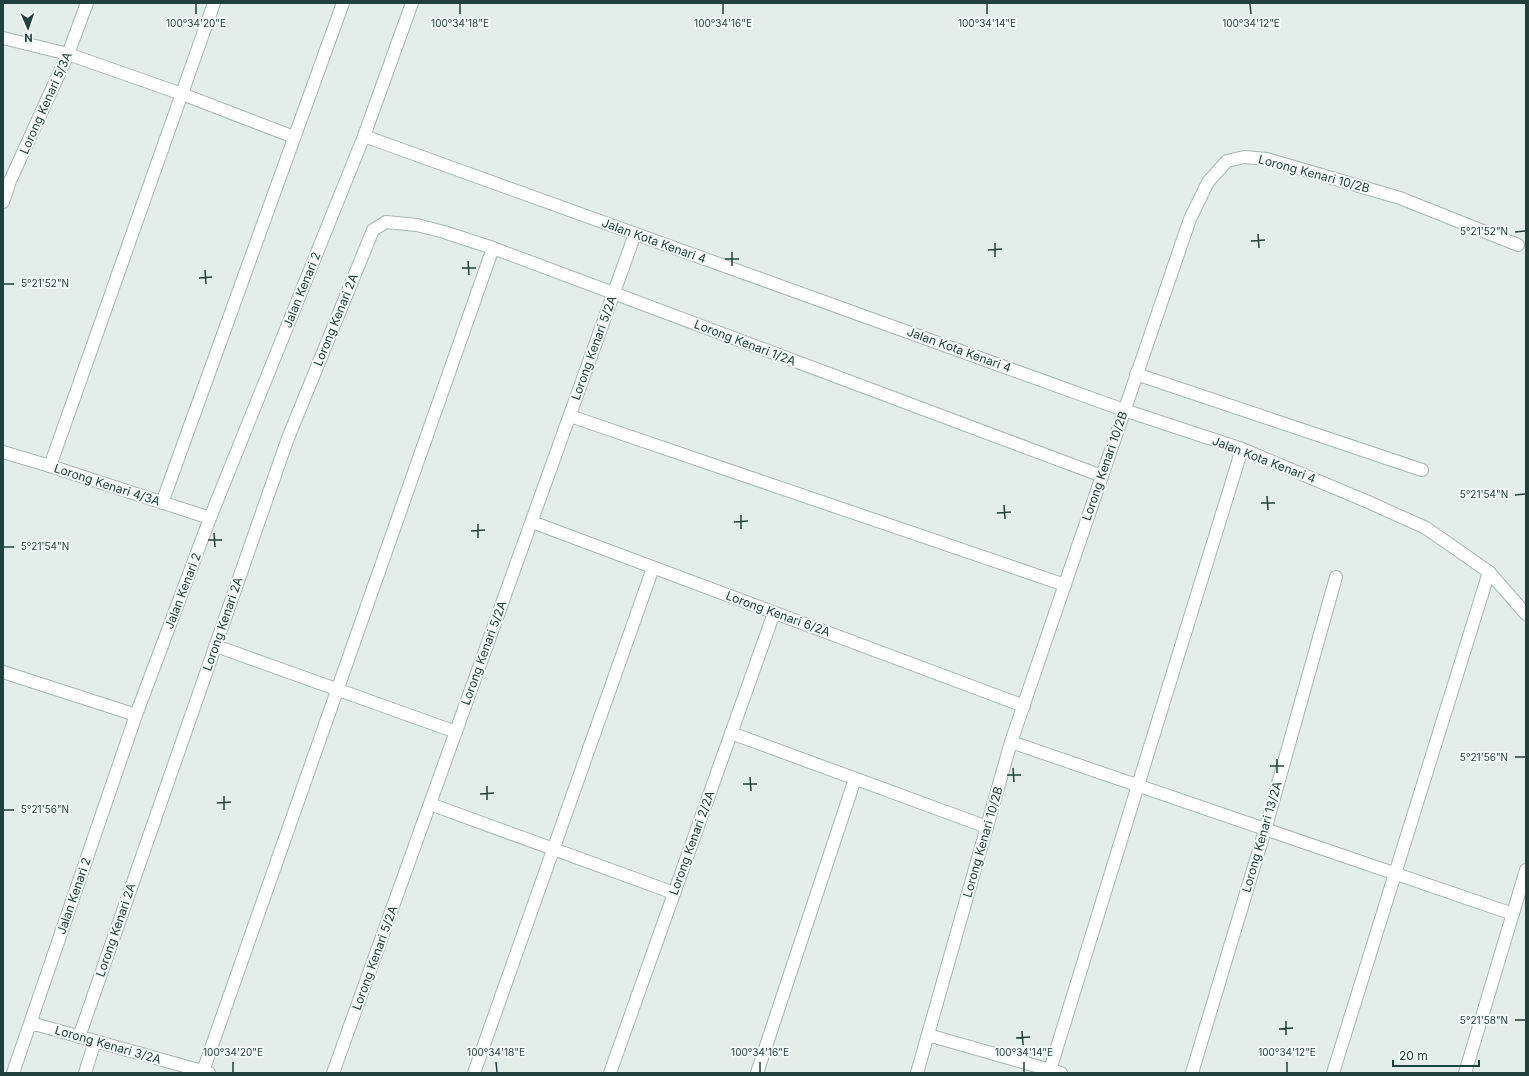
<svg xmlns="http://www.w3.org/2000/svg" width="1529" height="1076" viewBox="0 0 1529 1076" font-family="Inter,sans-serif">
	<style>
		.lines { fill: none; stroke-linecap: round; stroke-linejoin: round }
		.service-casing { stroke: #a5b7b2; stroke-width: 14 }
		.minor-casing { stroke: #a5b7b2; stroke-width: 14 }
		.service { stroke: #fff; stroke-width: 12 }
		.minor { stroke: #fff; stroke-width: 12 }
		.ticks { fill: none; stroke: #21413c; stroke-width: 1.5 }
		.labels { text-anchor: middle; stroke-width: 4; stroke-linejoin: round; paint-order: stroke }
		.street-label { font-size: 12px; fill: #21413c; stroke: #f4faf8 }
		.ticks-label { font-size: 10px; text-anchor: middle; fill: #21413c; stroke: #f4faf8; stroke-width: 4; stroke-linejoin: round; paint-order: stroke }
	</style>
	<rect width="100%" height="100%" fill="#e3eeea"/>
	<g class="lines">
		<defs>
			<path id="service" d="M3,38L68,54L182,94L294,137
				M570,416L1065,585
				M50,466L214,3
				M216,646L456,732
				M3,672L136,715
				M731,733L987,827
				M1011,742L1513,914
				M430,804L674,893
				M1050,1070L1242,449
				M203,1071L493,248
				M474,1073L653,568
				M757,1073L855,779
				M1333,1073L1489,572"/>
			<path id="minor" d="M364,136L1124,410L1242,449L1366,501L1426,528L1489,572L1526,614
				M3,202L10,181L68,54L87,3
				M1136,374L1422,470
				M3,452L50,466L210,518
				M162,503L343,3
				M532,522L1024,706
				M31,1023L209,1073
				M928,1035L1061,1073
				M79,1037L288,438L373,230L386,222L417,225L444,232L493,248L1102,476
				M13,1073L136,715L210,518L364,136L412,3
				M85,1073L95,1041
				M333,1073L635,234
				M610,1073L774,613
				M917,1073L1011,742L1190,219L1208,182L1227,161L1244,157L1267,159L1400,198L1518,245
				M1192,1073L1265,830L1336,577
				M1465,1073L1526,870"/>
		</defs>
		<use href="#service" class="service-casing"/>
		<use href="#minor" class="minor-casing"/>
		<use href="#service" class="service"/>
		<use href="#minor" class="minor"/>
	</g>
	<path class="ticks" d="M196,4V14M460,4V14M723,4V14M987,4V14M1250,4L1251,14M1515,232L1525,231M1258,234L1259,248M1251,241L1265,240M995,243V257M988,250L1002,249M732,252V266M725,259H739M468,261L469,275M462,268H476M205,270L206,284M199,278L212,277M4,284H14M1515,495L1525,494M1267,496L1268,510M1261,503H1275M1004,505L1005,519M997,513L1011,512M741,515V529M734,522L748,521M478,524V538M471,531L485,530M214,533L215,547M208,540H222M4,547H14M1515,757H1525M1277,759V773M1270,766H1284M1013,768L1014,782M1007,775H1021M750,777L751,791M743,784H757M487,786V800M480,794L494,793M224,796V810M217,803L231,802M4,810H14M1515,1020H1525M1286,1021V1035M1279,1029L1293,1028M1022,1031L1023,1045M1016,1038L1030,1037M233,1062V1072M496,1062L497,1072M760,1062V1072M1024,1062V1072M1287,1062V1072"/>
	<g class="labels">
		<g class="street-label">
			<text transform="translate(46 103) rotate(-66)" y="4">Lorong Kenari 5/3A</text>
			<text transform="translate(1314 174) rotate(15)" y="4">Lorong Kenari 10/2B</text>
			<text transform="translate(654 241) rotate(20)" y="4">Jalan Kota Kenari 4</text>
			<text transform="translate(302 290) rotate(-68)" y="4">Jalan Kenari 2</text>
			<text transform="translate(336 320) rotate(-68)" y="4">Lorong Kenari 2A</text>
			<text transform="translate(745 343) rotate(21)" y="4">Lorong Kenari 1/2A</text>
			<text transform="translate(594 348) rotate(-70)" y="4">Lorong Kenari 5/2A</text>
			<text transform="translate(959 350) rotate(20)" y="4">Jalan Kota Kenari 4</text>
			<text transform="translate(1264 460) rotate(21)" y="4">Jalan Kota Kenari 4</text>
			<text transform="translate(1105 466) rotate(-71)" y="4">Lorong Kenari 10/2B</text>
			<text transform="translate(107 485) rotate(18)" y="4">Lorong Kenari 4/3A</text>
			<text transform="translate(183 591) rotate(-69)" y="4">Jalan Kenari 2</text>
			<text transform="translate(778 614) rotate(20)" y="4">Lorong Kenari 6/2A</text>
			<text transform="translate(223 624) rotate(-71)" y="4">Lorong Kenari 2A</text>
			<text transform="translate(484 653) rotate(-70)" y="4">Lorong Kenari 5/2A</text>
			<text transform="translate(1262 837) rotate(-74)" y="4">Lorong Kenari 13/2A</text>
			<text transform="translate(983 842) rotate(-74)" y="4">Lorong Kenari 10/2B</text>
			<text transform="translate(692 843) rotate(-70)" y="4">Lorong Kenari 2/2A</text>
			<text transform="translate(74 896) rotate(-71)" y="4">Jalan Kenari 2</text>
			<text transform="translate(116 930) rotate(-71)" y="4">Lorong Kenari 2A</text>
			<text transform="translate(375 958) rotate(-70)" y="4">Lorong Kenari 5/2A</text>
			<text transform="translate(108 1045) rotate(16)" y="4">Lorong Kenari 3/2A</text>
		</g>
	</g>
	<g class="ticks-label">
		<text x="196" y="27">100°34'20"E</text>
		<text x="460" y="27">100°34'18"E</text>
		<text x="723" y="27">100°34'16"E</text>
		<text x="987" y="27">100°34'14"E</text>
		<text x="1251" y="27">100°34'12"E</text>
		<text x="1484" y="235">5°21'52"N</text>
		<text x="45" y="287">5°21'52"N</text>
		<text x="1484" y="498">5°21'54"N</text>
		<text x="45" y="550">5°21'54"N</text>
		<text x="1484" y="761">5°21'56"N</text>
		<text x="45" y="813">5°21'56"N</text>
		<text x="1484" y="1024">5°21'58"N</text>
		<text x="233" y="1056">100°34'20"E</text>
		<text x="496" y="1056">100°34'18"E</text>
		<text x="760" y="1056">100°34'16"E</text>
		<text x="1024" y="1056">100°34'14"E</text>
		<text x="1287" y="1056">100°34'12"E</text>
	</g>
	<rect width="1529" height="1076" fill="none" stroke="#21413c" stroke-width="8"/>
	<g transform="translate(28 28) rotate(178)" stroke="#f4faf8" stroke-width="3" paint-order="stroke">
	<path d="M0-3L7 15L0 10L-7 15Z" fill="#21413c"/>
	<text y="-6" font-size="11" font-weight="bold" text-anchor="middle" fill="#21413c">N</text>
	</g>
	<path d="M1393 1060v6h86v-6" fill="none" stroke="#21413c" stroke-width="2"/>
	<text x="1399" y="1060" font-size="12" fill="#21413c" stroke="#f4faf8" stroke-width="3" paint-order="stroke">20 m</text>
</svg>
